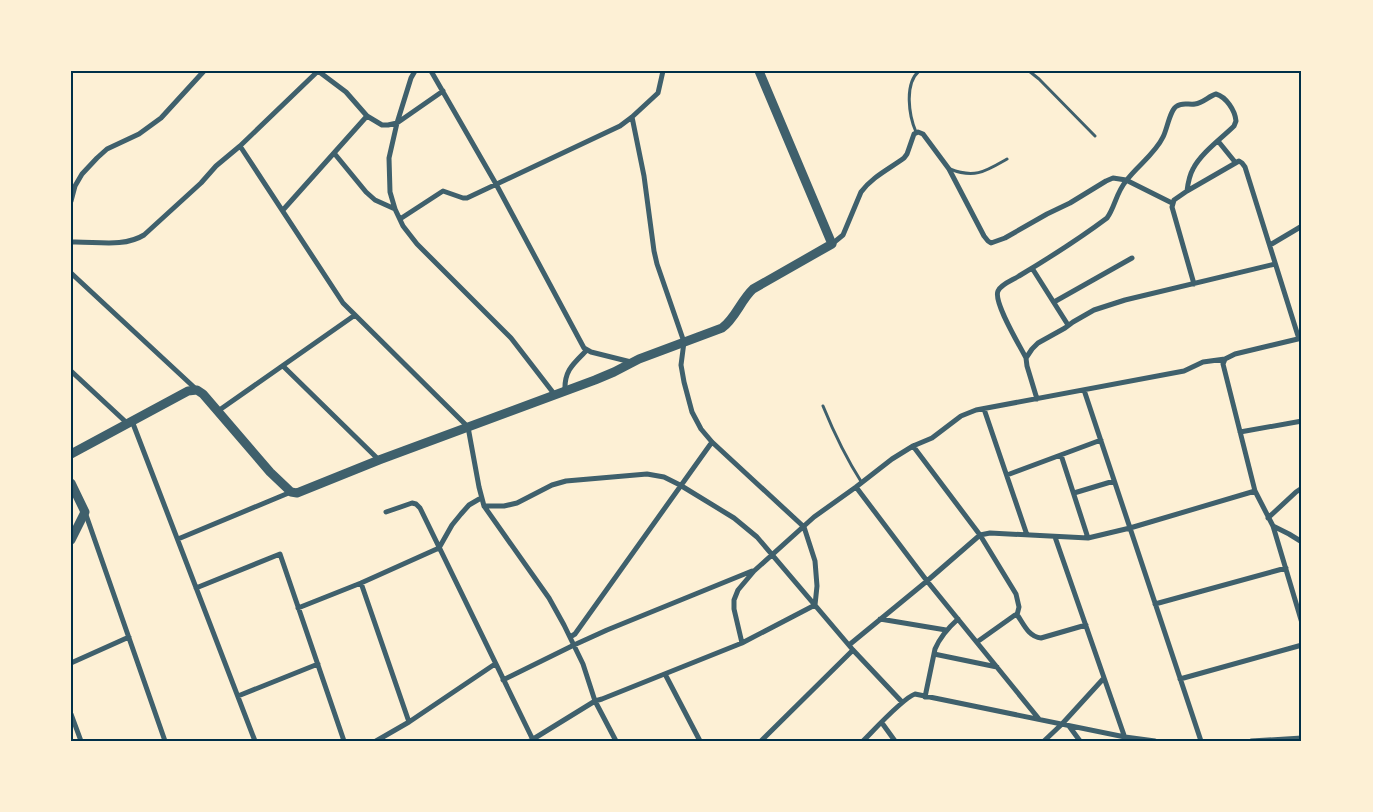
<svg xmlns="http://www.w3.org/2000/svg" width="1373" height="812" viewBox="0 0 1373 812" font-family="Inter,sans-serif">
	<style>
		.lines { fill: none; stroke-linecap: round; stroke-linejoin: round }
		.service { stroke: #3f606c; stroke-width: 3 }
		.minor { stroke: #3f606c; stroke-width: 5 }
		.tertiary { stroke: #3f606c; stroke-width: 9 }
		.neatline { fill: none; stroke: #003049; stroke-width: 2 }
	</style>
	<rect width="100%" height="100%" fill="#fdf0d5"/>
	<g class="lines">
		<path class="service" d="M1029,71L1039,79L1095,136
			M916,132C909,116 904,84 919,71
			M950,169C975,179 986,171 1007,159
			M823,406C834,433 846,458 862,483"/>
		<path class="minor" d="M415,71L411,78L397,123L389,158L390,192L395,209L403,226L417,244L511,338L555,395
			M431,71L496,184L584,348L591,352L631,362
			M443,91L397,123L388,125H382L367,116L346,92L318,71L240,146L343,303L468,427L479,487L484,506L549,598L564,625L583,664L595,701L616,741
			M632,117L644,176L654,251L657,264L684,342L681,365L684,382L692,412L701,429L712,442L804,527L815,561L817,586L815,605
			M1218,141L1235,162
			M334,153L366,192L375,200L395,209
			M71,201L75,186L82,174L97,158L107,149L139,134L161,118L204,71
			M283,210L367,116
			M400,219L443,191L463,198H467L620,126L632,117L658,93L663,71
			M71,242C95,241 123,248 144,235L201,183L216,166L240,146
			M832,244L843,235L861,192C872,177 889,169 904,158L907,154L914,134L918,132L923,134L949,169L984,236L988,241L991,243L1005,238L1047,214L1070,203L1106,181L1113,178L1126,180L1172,203
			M1270,245L1302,226
			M1032,268L1068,325
			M71,273L197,390
			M1194,284L1172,207L1174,200L1187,191L1239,161L1242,163L1245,167L1299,339
			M1054,302L1132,258
			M1302,338L1235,354L1225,359L1223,364L1255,491L1273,526L1302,623
			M1026,358C1020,346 993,302 998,291C1001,284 1013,280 1019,276C1049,258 1079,239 1107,218C1115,207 1116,193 1126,181C1137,166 1155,154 1163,137C1167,130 1170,109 1177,106C1182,102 1189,105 1195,104C1203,103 1209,96 1216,94C1226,97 1235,110 1236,121L1234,126C1222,138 1201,153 1193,169C1189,176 1188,183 1187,191
			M283,366L379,460
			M71,371L128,424
			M1084,390L1201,741
			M565,391C564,371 573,364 586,351
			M1037,399L1027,366L1026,358L1032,349L1038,343L1065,328L1073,322L1094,310L1125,300L1275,264
			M984,409L1027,535
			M218,411L355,315
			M132,421L255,741
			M1240,432L1302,421
			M913,446L980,535L1016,594L1019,607L1017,615
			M1061,455L1088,538
			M1007,475L1101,440
			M856,487L927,581L1039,719
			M1074,493L1114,481
			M484,506H504L517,503L552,485L566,481L647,474L664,477L680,485L734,518L757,537L853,650L902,702
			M85,512L165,741
			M386,512L412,503L416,504L420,508L533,740
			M1268,518L1296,492L1302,488
			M1273,526L1289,534L1302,542
			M1055,537L1125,738
			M178,539L291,492
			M361,583L409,722
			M196,588L280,554L344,741
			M1155,604L1286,568
			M298,608L361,583L439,548L452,525L461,514L469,505L481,498
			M880,619L946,630
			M570,637L575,634L712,442
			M977,642L1015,615L1018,616C1024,625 1029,637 1041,638L1086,625
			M742,643L734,609V600L738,590L754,571L814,517L856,487L892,459L913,446L932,438L961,416L976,410L1184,371L1203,362L1225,359
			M849,645L927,581L980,535L990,533L1088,538L1130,528L1255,491
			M934,654L997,667
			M71,663L129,637
			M665,674L700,741
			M1180,679L1302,645
			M503,680L574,645L607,630L752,571
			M238,696L318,664
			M925,697L935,649C940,637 948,628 958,619
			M71,714L81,741
			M882,723L895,741
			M1069,726L1080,741
			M376,741L409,722L495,664
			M530,741L595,701L602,699L742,643L815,605
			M761,741L853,650
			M863,741C874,730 903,698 915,694L1125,737L1155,741
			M1044,741L1062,724L1104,678
			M1251,741L1302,738"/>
		<path class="tertiary" d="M71,454L188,391L197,390L203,394L270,472L291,492L297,493L379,460L595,380L614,372L639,359L722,328C735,319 741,300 753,289L832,244L759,71
			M71,483L85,512L71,540"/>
	</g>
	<rect width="1373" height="812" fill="none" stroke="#fdf0d5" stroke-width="145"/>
	<rect x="72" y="72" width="1228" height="668" class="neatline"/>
</svg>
